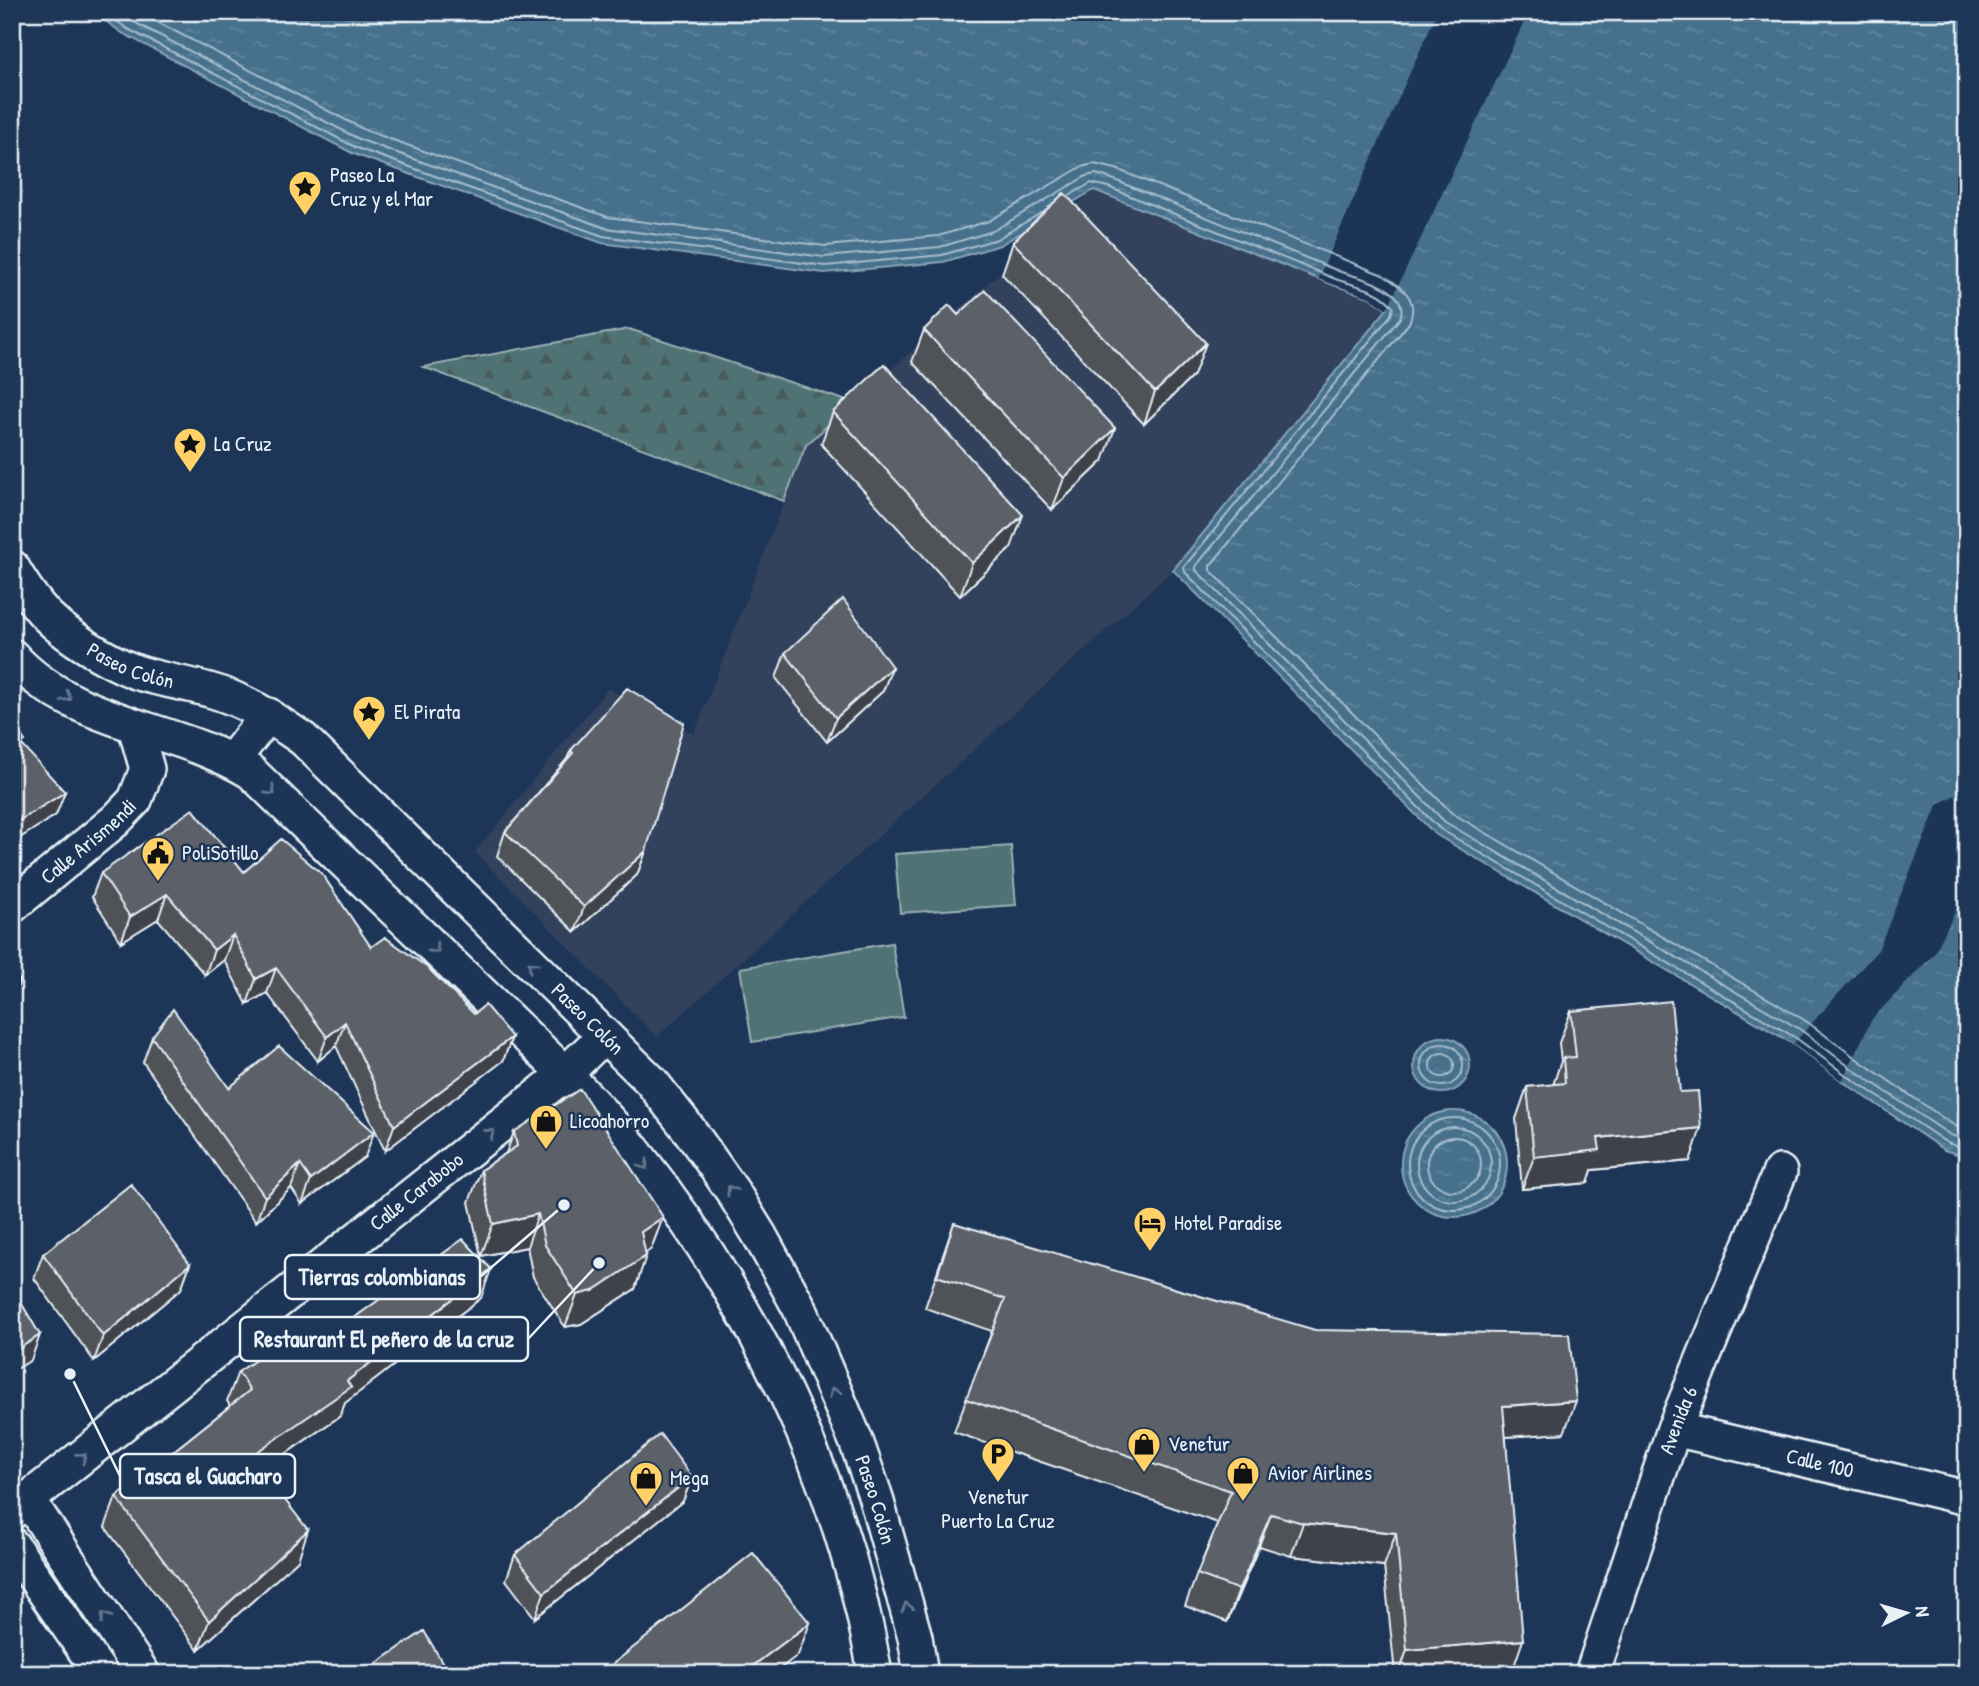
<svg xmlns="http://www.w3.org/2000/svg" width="1979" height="1686" viewBox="0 0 1979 1686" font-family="'Patrick Hand',sans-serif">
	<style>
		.built { fill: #30425c }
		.grass { fill: #507374; stroke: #9cb2b6; stroke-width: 2 }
		.forest { fill: url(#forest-firs); stroke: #9cb2b6; stroke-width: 2 }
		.water { fill: url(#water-ripples); stroke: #87a4b8; stroke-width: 2 }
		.pier { fill: #1d3557 }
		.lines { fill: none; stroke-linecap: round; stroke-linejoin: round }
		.shore { stroke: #a7bdcd; stroke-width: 2 }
		.minor-casing { stroke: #e8f1f8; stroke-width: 38 }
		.minor { stroke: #1d3557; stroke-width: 33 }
		.wall { fill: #4f5359; stroke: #e8f1f8; stroke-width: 2 }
		.shaded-wall { fill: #404348; stroke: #e8f1f8; stroke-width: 2 }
		.building { fill: #5c6067; stroke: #e8f1f8; stroke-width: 2 }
		.oneway { stroke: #64778f }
		.labels { text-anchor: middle; stroke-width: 5; stroke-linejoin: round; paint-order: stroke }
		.poi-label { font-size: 21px; fill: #e8f1f8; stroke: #1d3557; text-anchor: start }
		.street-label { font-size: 21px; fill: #e8f1f8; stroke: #1d3557 }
		.leader { fill: none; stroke: #e8f1f8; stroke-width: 2.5 }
		.callout-dot { fill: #e8f1f8; stroke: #1d3557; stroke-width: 2.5 }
		.callout { fill: #1d3557; stroke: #e8f1f8; stroke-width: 2.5 }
		.callout-label { font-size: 23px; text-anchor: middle; font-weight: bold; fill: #e8f1f8 }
	</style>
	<defs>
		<pattern id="forest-firs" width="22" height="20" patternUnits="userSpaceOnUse" patternTransform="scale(1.75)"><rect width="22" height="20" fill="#507374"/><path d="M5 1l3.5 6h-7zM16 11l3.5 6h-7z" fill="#4a5b5d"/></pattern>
		<pattern id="water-ripples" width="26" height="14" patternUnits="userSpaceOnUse" patternTransform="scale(1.75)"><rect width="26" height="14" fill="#46708d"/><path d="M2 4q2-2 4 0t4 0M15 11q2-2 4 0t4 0" fill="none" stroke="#61859e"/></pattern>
	</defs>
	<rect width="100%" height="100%" fill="#1d3557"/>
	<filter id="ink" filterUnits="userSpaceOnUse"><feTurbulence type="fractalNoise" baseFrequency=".0143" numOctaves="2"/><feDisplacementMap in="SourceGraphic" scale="14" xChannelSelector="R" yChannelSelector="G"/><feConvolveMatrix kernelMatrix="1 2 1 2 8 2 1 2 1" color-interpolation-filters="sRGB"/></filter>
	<g filter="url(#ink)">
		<path class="built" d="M1093,190L1336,286L1369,297L1387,309L1173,570L657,1037L475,852L608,688L694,734L806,445Z"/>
		<path class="grass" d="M1011,846L1016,905L900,913L895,854Z
			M892,943L904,1017L752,1042L740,968Z"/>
		<path class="forest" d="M629,329L853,403L806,445L784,501L423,367Z"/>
		<path class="water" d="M93,12H1967V1157L1944,1150L1842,1081L1793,1044L1435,834L1173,570L1387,309L1369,297L1336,286L1094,190L1000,245L943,262L824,273L602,243L354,154L122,33Z
			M1414 1065a28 28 0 1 1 56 0a28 28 0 1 1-56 0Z
			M1401 1164a53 53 0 1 1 106 0a53 53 0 1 1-106 0Z"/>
		<path class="pier" d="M1437,12H1529L1387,309L1369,297L1318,279Z
			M1967,789V888L1934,954L1872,1019L1842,1081L1793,1044L1878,950L1938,804Z"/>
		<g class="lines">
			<path class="shore" d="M105,12L126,28L357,148L603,236L825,266L942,255L997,239L1041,213
				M120,12L130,20L361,140L606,228L824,257L940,247L993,231L1086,176L1096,174L1112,179L1341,272C1361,278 1411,289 1400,318L1196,566V570L1445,822L1801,1030L1851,1068L1950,1135L1967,1140
				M138,12L365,130L608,217L825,246L938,236L989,221L1081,167L1094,164L1116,169L1383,275C1402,287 1420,299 1409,323L1210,566V570L1452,813L1806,1021L1857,1059L1955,1126L1967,1129
				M1069,196L1091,183L1108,187L1338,280C1357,286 1381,290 1393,307L1391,315L1184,567L1185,572L1440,829L1796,1038L1846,1075L1947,1143L1967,1149
				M1421 1065a21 21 0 1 1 42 0a21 21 0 1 1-42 0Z
				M1430 1065a12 12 0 1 1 24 0a12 12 0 1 1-24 0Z
				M1408 1164a46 46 0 1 1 92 0a46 46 0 1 1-92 0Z
				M1417 1164a37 37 0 1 1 74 0a37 37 0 1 1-74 0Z
				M1427 1164a27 27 0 1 1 54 0a27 27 0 1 1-54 0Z"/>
			<defs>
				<g id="minor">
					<path id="s1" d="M12,567C20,581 29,595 39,607C60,633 105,660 136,672C160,680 185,683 209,690C243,699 274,719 303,739L651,1081L690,1131L733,1192L760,1236L799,1307L856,1441L875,1495L915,1637L921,1674"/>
					<path d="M12,656C73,725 176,726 251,772C324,843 398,913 471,983C526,1036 583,1088 632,1148C751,1297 845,1485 875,1674"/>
					<path d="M232,761L268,715"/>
					<path id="s2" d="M12,906L116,820L135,800L147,769L135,727"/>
					<path id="s3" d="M1674,1429L1967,1498"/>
					<path d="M28,1499L143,1674"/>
					<path id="s4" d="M12,1512L565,1074L604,1036"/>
					<path d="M12,1545L101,1674"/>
					<path id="s5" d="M1592,1674L1674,1429L1780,1172"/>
				</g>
			</defs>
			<use href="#minor" class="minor-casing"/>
			<use href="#minor" class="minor"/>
		</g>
		<path class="wall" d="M1013,242L1194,375L1144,424L1002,274Z
			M924,330L1103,461L1052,510L912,362Z
			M833,412L1011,548L960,596L821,444Z
			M785,653L892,667L883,691L827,742L776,678Z
			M571,750L646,851L637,875L575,932L497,856L505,832L567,759Z
			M244,872L371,947L474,1014L512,1037L503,1061L385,1151L336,1046L318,1061L267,993L247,1004L224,960L205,975L158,919L121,942L92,897L101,873Z
			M1571,1011L1680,1092L1690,1161L1592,1170L1588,1183L1522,1189L1516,1119L1527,1087L1553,1085L1561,1061L1559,1043Z
			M152,1037L229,1088L365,1157L302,1204L291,1188L256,1222L143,1062Z
			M514,1132L663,1217L651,1249L646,1253L635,1289L581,1324L565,1327L533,1277L527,1247L481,1256L469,1202L481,1170L506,1153Z
			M954,1223L1564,1433L1506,1437L1512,1672L1493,1674H1395L1384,1566L1291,1556L1259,1546L1227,1622L1185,1606L1197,1574L1218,1523L954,1432L992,1331L925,1308Z
			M43,1254L190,1264L181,1289L94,1361L34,1278Z
			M481,1298L345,1403L340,1416L262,1470L298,1560L198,1650L105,1527L116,1497L230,1406L227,1401L238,1372L304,1354Z
			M692,1477L683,1501L535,1618L506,1580L515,1555Z"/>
		<path class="shaded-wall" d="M1206,343L1194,375L1144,424L1155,392Z
			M1115,428L1103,461L1052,510L1064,478Z
			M1023,515L1011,548L960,596L972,563Z
			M892,667L883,691L827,742L836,718Z
			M65,792L56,815L12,843V825Z
			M646,851L637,875L575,932L584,907Z
			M167,894L158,919L121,942L130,917Z
			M233,935L224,960L205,975L214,950Z
			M276,968L267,993L247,1004L256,979Z
			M20,981L14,997L12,998V984Z
			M345,1022L336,1046L318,1061L327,1037Z
			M512,1037L503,1061L385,1151L394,1126Z
			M1701,1128L1690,1161L1592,1170L1588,1183L1522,1189L1534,1157L1598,1138Z
			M374,1132L365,1157L302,1204L311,1180Z
			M300,1164L291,1188L256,1222L265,1197Z
			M538,1214L527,1247L481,1256L493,1224Z
			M663,1217L651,1249L629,1264L641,1232Z
			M646,1256L635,1289L581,1324L565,1327L577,1295Z
			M190,1264L181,1289L94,1361L103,1336Z
			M491,1269L481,1298L345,1403L340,1416L241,1485L251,1456L347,1381Z
			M40,1335L31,1360L12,1372V1353Z
			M1576,1401L1564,1433L1491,1438L1503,1406Z
			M692,1477L683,1501L535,1618L544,1593Z
			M1271,1514L1259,1546L1227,1622L1239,1590Z
			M1303,1523L1396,1533L1384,1566L1291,1556Z
			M308,1530L298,1560L198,1650L209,1621Z
			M810,1623L798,1655L773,1674H742Z
			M1523,1640L1512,1672L1493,1674H1399L1407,1650Z"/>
		<path class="building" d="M1064,193L1206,343L1155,392L1013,242Z
			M985,290L1115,428L1064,478L924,330L949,305L958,315Z
			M884,364L1023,515L972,563L833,412Z
			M843,599L892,667L836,718L785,653Z
			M627,688L684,723L646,851L584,907L505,832L573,753L571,750Z
			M12,722L25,741L21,744L65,792L12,825Z
			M193,809L244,872L281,839L322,874L371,947L385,937L428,968L474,1014L485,1005L512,1037L394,1126L345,1022L327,1037L276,968L256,979L233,935L214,950L167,894L130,917L101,873Z
			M12,967L20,981L12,984Z
			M1671,1001L1680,1092L1698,1091L1701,1128L1598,1138L1600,1150L1534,1157L1527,1087L1565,1083L1563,1058L1576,1057L1571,1011Z
			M173,1009L229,1088L279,1046L374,1132L311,1180L300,1164L265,1197L152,1037Z
			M580,1089L663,1217L641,1232L646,1256L593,1291L577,1295L545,1245L538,1214L493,1224L481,1170L517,1146L514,1132Z
			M131,1184L190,1264L103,1336L43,1254Z
			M954,1223L1315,1330L1569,1334L1576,1401L1503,1406L1523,1640L1407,1650L1396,1533L1303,1523L1271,1514L1239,1590L1197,1574L1231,1491L966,1399L1005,1299L937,1276Z
			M463,1239L491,1269L347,1381L351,1387L251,1456L308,1530L209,1621L116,1497L250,1390L238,1372L292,1335L304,1354Z
			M12,1287L40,1335L12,1353Z
			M660,1434L692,1477L544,1593L515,1555Z
			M753,1553L810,1623L742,1674H600Z
			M424,1631L449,1674H361Z"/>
		<defs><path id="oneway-chevron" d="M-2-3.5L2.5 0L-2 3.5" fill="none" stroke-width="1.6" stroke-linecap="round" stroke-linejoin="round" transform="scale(1.75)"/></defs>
		<g class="oneway">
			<use href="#oneway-chevron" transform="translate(67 697) rotate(31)"/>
			<use href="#oneway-chevron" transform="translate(271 791) rotate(44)"/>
			<use href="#oneway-chevron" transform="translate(435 949) rotate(44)"/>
			<use href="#oneway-chevron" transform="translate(532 966) rotate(-135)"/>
			<use href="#oneway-chevron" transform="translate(490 1133) rotate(-38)"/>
			<use href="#oneway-chevron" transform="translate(644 1165) rotate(54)"/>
			<use href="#oneway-chevron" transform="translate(731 1190) rotate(-124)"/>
			<use href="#oneway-chevron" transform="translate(834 1392) rotate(-114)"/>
			<use href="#oneway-chevron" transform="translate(82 1457) rotate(-38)"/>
			<use href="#oneway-chevron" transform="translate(907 1607) rotate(-105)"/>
			<use href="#oneway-chevron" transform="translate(105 1617) rotate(-124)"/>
		</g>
	</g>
	<defs>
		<symbol id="sight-pin" viewBox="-11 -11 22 30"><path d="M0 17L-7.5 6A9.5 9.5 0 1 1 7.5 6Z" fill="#ffd166" stroke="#1d3557"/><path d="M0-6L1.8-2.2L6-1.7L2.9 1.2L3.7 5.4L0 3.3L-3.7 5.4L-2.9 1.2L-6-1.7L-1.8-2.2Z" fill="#111"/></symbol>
		<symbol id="civic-pin" viewBox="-11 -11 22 30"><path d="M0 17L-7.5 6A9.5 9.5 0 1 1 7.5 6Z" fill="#ffd166" stroke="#1d3557"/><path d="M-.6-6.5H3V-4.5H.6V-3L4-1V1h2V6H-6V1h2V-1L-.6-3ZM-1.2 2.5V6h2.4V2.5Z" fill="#111"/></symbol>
		<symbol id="shop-pin" viewBox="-11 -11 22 30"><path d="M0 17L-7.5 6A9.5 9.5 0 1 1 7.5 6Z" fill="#ffd166" stroke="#1d3557"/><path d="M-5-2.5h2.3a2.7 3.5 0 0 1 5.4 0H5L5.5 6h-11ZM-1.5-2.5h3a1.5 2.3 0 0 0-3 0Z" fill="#111"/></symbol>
		<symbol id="hotel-pin" viewBox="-11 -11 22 30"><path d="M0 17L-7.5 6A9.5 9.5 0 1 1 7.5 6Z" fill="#ffd166" stroke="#1d3557"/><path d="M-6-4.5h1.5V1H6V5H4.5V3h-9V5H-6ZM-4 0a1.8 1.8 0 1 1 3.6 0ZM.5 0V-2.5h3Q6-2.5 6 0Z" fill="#111"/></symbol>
		<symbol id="parking-pin" viewBox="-11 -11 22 30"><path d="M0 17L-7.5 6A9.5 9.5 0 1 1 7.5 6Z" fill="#ffd166" stroke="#1d3557"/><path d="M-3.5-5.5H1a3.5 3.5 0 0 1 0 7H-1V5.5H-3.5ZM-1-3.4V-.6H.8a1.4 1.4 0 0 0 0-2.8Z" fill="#111"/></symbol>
	</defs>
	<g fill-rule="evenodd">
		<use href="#sight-pin" x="286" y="168" width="38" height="52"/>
		<use href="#sight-pin" x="171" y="425" width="38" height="52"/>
		<use href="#sight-pin" x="350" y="693" width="38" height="52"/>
		<use href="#civic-pin" x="139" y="834" width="38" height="52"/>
		<use href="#shop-pin" x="527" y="1102" width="38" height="52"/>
		<use href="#hotel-pin" x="1131" y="1204" width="38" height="52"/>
		<use href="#shop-pin" x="1125" y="1425" width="38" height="52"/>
		<use href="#parking-pin" x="979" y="1435" width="38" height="52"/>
		<use href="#shop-pin" x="1224" y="1454" width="38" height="52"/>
		<use href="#shop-pin" x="627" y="1459" width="38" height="52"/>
	</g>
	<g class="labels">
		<g class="poi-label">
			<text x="330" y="182">Paseo La<tspan x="330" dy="24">Cruz y el Mar</tspan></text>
			<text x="214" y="451">La Cruz</text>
			<text x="394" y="719">El Pirata</text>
			<text x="182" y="860">PoliSotillo</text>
			<text x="570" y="1128">Licoahorro</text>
			<text x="1174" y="1230">Hotel Paradise</text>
			<text x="1168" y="1451">Venetur</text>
			<text x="1268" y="1480">Avior Airlines</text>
			<text x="670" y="1485">Mega</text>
			<text x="998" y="1504" text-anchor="middle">Venetur<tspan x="998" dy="24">Puerto La Cruz</tspan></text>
		</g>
		<g class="street-label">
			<text dy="7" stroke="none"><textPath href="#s1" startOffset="159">Paseo Colón</textPath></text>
			<text dy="7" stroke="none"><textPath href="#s2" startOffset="100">Calle Arismendi</textPath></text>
			<text dy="7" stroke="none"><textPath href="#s1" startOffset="747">Paseo Colón</textPath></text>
			<text dy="7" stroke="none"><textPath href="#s4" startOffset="516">Calle Carabobo</textPath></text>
			<text dy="7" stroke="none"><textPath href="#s5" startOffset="268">Avenida 6</textPath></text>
			<text dy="7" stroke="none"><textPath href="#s3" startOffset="150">Calle 100</textPath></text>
			<text dy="7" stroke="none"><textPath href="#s1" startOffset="1314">Paseo Colón</textPath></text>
		</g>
	</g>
	<path class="leader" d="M564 1205L480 1277M599 1263L528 1339M70 1374L120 1476"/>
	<g class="callout-dot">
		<circle cx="564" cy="1205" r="7"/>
		<circle cx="599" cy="1263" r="7"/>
		<circle cx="70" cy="1374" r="7"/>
	</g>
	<g class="callout">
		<rect x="285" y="1255" width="195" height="44" rx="7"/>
		<rect x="240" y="1317" width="288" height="44" rx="7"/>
		<rect x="120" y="1454" width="175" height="44" rx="7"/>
	</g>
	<g class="callout-label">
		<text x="382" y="1285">Tierras colombianas</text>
		<text x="384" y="1347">Restaurant El peñero de la cruz</text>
		<text x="208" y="1484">Tasca el Guacharo</text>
	</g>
	<rect width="1979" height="1686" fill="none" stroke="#1d3557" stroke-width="42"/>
	<rect x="21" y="21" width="1937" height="1644" fill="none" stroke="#e8f1f8" stroke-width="2.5" filter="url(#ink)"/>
	<g transform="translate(1906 1613) rotate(85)" stroke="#1d3557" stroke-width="5" paint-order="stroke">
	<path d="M0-5L12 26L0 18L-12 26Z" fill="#e8f1f8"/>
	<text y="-10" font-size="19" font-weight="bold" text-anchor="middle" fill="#e8f1f8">N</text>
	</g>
</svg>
